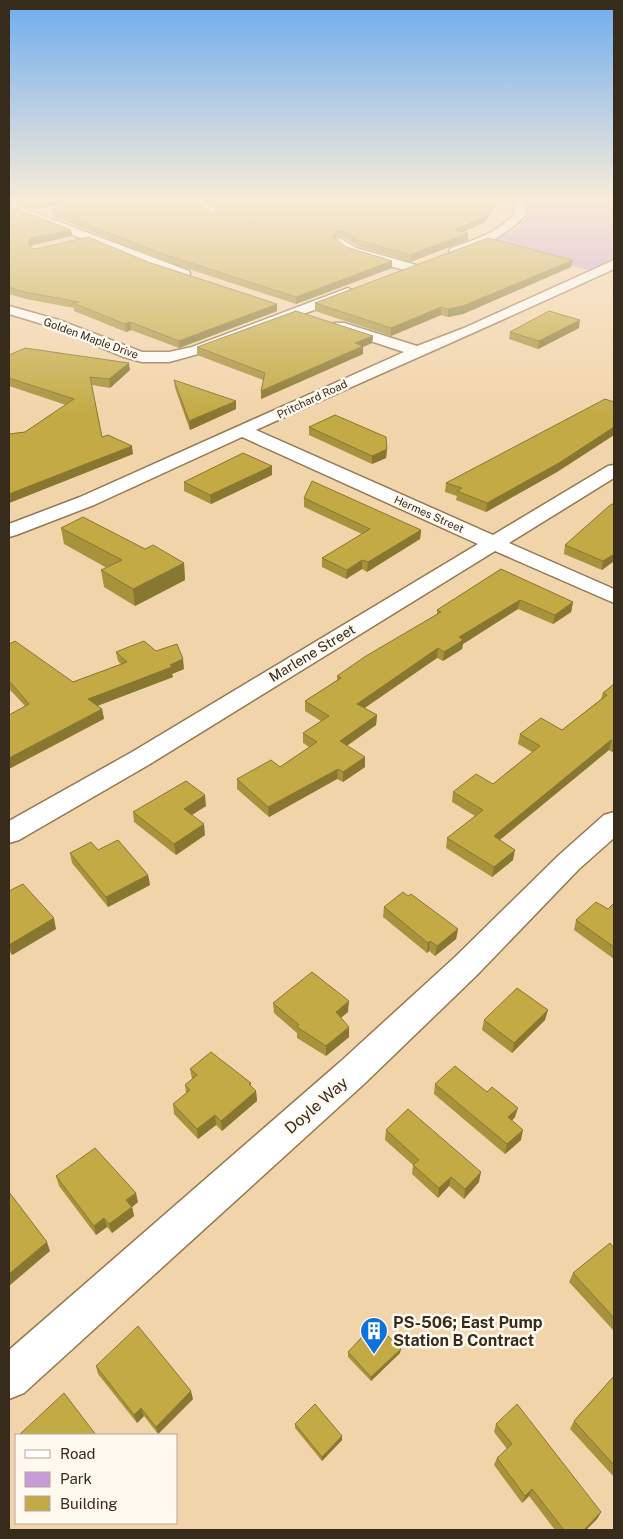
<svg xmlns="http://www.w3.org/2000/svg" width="623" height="1539" viewBox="0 0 623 1539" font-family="'Public Sans',sans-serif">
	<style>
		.green { fill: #c89cdb }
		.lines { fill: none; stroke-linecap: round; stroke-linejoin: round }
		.street-casing { stroke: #937750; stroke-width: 3 }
		.street { fill: #fff; fill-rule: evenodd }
		.wall { fill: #a8923b }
		.shaded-wall { fill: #887730 }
		.building { fill: #c3aa45; stroke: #887730 }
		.labels { text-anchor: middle; stroke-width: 5; stroke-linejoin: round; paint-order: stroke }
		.far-street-label { font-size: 11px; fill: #372b1b; stroke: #fff9f0 }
		.street-label { font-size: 14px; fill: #372b1b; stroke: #fff9f0 }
		.near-street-label { font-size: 16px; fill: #372b1b; stroke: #fff9f0 }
		.near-poi-label { font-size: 16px; font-weight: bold; fill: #372b1b; stroke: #fff9f0; text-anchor: start }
	</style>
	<rect width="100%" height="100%" fill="#f2d4aa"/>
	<path class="green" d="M530,200H614V259L588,270L487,243C510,232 531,228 530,200Z"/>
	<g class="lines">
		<defs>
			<path id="street" d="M185,200C199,200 209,202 219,214L213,217C210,217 187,202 185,200Z
				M515,200H525L526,214C515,229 469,258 451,254L449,251L451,248C474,240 498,233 514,214Z
				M9,203L189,271L190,274L189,277H179L9,210Z
				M340,238L356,248L416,265L417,268L411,272L348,254L334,242Z
				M614,260V269C495,324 375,376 256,430L493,535L608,466L614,465V478L509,543L614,589V603L495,551L150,764L19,840L9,843V821L132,752L478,544L242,437L94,505L16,535L9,537V524L80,497L404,352L334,329L332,326L334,323H344L417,346L464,328Z
				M348,288L355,292L353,295L202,353L169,362H142L124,357L49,326L9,314V306L59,320L142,352H169L192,347Z
				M614,812V838L579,869L477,975L364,1084L24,1393L9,1399V1350L340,1062L455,957L559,855L604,815Z"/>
		</defs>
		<use href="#street" class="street-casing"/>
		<use href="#street" class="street"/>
	</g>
	<path class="wall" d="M9,200H79L36,209L9,202Z
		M199,200H498L486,221L464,232L468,233V240L410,262L357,246L345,238L336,237L335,239L346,247L392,268L296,304L158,259L53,216L52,210L212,212L217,210L213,205L204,201Z
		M9,206L71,230L72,236L33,245L31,247V248L148,262L277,311L179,348L131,330L126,332L74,311V308L26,299L9,294Z
		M573,260L571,267L463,314L448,317L441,315L391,336L315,311V303Z
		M579,328L538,349L509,339L510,332Z
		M373,336L372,343L363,347V354L261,399V391L263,380L197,355V347Z
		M9,355L130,370L110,388L92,385L102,437L133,454L9,503V434L25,432L66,405L9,386Z
		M174,380L236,401V409L190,430L175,388Z
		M614,402V435L557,472L486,512L456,500L457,496L445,492L446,483Z
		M309,427L387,449L386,458L372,464L309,435Z
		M272,475L211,504L184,491V482Z
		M304,498L421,530L420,539L367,572L362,569L346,579L322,567V558L362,534L304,507Z
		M61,528L184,563L185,580L135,606L104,587L101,570L107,568L64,544Z
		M565,545L614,561L602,570L564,554Z
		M501,569L573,602L571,612L553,624L518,609L463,644L462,649L443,661L437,658L364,708L377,715L376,725L347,746L365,767L343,782L337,779L269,817L237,789V779L280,767L309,747L303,743V733L321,721L305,711V701L337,680V676L437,614V610Z
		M9,644L73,682L121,664L118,661L116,652L156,651L184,669L172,674L173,677L97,706L102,709L104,719L25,706L14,694L9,689Z
		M614,684V753L609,750L500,840L513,860L492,877L446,848L447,838L475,816L452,802L453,792L493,784L532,752L518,744L520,734L562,730L601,699L603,693Z
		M206,806L192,815L205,835L176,855L134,822L133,812Z
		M98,850L148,875L150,885L108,907L72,863L70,853Z
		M9,891L56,929L12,955L9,951Z
		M614,903V959L574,930L576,920L608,909Z
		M384,907L458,929L456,939L435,956L429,951L427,953L383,917Z
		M273,1003L348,1012L341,1017L349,1037L326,1056L297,1038V1033L274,1013Z
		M484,1020H545L512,1053L482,1030Z
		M190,1069L251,1083V1086L256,1091L257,1101L222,1131L216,1125L198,1139L174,1114L173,1104L186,1094L185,1085L192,1079Z
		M435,1084L487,1092L515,1117L512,1121L521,1140L505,1154L434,1094Z
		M386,1130L479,1182L464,1199L449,1186L438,1198L412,1174L413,1165L385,1140Z
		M56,1176L138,1202L132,1207L134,1216L112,1233L107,1227L96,1235L59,1186Z
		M614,1248V1331L569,1282L573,1273Z
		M348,1352L400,1353L371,1381L348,1357Z
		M96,1366L193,1399L158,1434L144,1416L137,1423L98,1374Z
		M614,1376V1477L570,1429L574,1421Z
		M295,1424L342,1440L322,1461L295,1428Z
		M496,1424L601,1512L597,1519L586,1530H555L529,1496L522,1503L494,1465L497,1458L507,1449L494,1432Z"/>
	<path class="shaded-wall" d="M48,200H79L36,209L35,203Z
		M495,200H498V201L486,221L455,236V230Z
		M71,230L72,236L33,245L29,249L28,242L32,238Z
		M336,231V237L333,243V237Z
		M468,233V240L410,262V255Z
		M573,260L571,267L463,314L448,317V309Z
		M392,261V268L296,304V297Z
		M277,304V311L179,348V341Z
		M441,307V315L391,336V328Z
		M580,320L579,328L538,349L539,341Z
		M130,322L131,330L126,332L125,324Z
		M373,336L372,343L363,347V354L261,399V391L355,343Z
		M129,363L130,370L110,388L109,379Z
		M236,401V409L190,430L189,421Z
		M614,427V435L557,472L486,512L487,503Z
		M132,446L133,454L9,503V494Z
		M387,449L386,458L372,464V456Z
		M272,466V475L211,504L210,495Z
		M421,530L420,539L367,572L368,562Z
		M614,554V561L602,570L603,561Z
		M362,560V569L346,579L347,570Z
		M184,563L185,580L135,606L133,589Z
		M520,600L518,609L463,644L462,649L443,661L444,652L459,637Z
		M573,602L571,612L553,624L555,615Z
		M438,648L437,658L356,714L357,704Z
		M183,659L184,669L172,674L173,677L89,709L88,699Z
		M102,709L104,719L9,769V758Z
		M377,715L376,725L339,751L340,741Z
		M611,740L609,750L492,846L494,836Z
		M365,757V767L343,782V772Z
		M338,769L337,779L269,817L268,807Z
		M205,795L206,806L185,819L184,809Z
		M204,824L205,835L176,855L174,844Z
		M515,850L513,860L492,877L494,867Z
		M148,875L150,885L108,907L106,897Z
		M54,918L56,929L12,955L9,945Z
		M458,929L456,939L435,956L437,946Z
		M430,941L429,951L427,953L428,943Z
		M349,1001L348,1012L336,1022V1012Z
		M548,1010L545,1020L512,1053L514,1043Z
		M349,1027V1037L326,1056V1046Z
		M256,1091L257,1101L222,1131L221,1121Z
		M518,1108L515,1117L505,1127L508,1117Z
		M215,1115L216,1125L198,1139L197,1129Z
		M523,1130L521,1140L505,1154L507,1144Z
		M481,1172L479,1182L464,1199L465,1189Z
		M451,1177L449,1186L438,1198L439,1188Z
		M136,1193L138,1202L132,1207L134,1216L112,1233L109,1224L126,1200Z
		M104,1218L107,1227L96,1235L94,1226Z
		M47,1242L50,1251L9,1286V1274Z
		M401,1349L400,1353L371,1381V1377Z
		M191,1391L193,1399L158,1434L156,1427Z
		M141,1408L144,1416L137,1423L134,1415Z
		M342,1436V1440L322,1461V1457Z
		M532,1489L529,1496L522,1503L525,1496Z
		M601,1512L597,1519L586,1530H584Z"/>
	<path class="building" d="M25,200H48L35,203Z
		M96,200H192L212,212L221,208L213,200H495L487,215L455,230L468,233L410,255L357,240L345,231H336L333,237L346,247L392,261L296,297L157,252L52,210Z
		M9,206L71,230L32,238L28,242L31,248L36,249L88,237L148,262L277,304L179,341L130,322L125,324L73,303L79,302L25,292L9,287Z
		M488,238L573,260L463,306L448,309L441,307L391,328L315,303Z
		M296,311L373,336L355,343L363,346L261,391L265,373L197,347Z
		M549,311L580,320L539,341L510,332Z
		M25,348L129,363L109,379L90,377L102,437L108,435L132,446L9,494V434L25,432L74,399L9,378V355Z
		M174,380L236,401L189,421Z
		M605,399L614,402V427L559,463L487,503L457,491L462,488L446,483Z
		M335,415L386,437L387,449L372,456L309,427Z
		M243,453L272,466L210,495L184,482Z
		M312,481L421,530L368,562L362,560L347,570L322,558L370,529L304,498Z
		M614,503V554L603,561L565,545L609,506Z
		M83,517L145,549L153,545L184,563L133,589L101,570L122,560L61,528Z
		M501,569L573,602L555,615L520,600L459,637L463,640L444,652L438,648L357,704L377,715L340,741L365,757L343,772L338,769L268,807L237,779L271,760L280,767L317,742L303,733L329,716L305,701L341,678L337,676L366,656L441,612L437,610Z
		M15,641L73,682L127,662L116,652L144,641L156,651L177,644L183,659L170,665L172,667L88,699L102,709L9,758V715L29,704L12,684L9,681V644Z
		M614,684V742L611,740L494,836L515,850L494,867L447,838L483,810L453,792L476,774L493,784L540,746L520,734L541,718L562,730L607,695L603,693Z
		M186,781L205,795L184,809L204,824L174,844L133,812Z
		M118,840L148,875L106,897L70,853L91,842L98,850Z
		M23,884L54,918L9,945V891Z
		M403,892L408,896L411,894L458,929L437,946L430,941L428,943L384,907Z
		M596,902L608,909L614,903V947L576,920Z
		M312,972L349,1001L336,1012L349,1027L326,1046L297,1027L299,1025L273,1003Z
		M517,988L548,1010L514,1043L484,1020Z
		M211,1052L251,1083L249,1084L256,1091L221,1121L215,1115L197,1129L173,1104L190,1090L185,1085L197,1075L190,1069Z
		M455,1066L487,1092L492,1087L518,1108L508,1117L523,1130L507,1144L435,1084Z
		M408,1109L481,1172L465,1189L451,1177L439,1188L413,1165L419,1160L386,1130Z
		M95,1148L136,1193L126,1200L132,1207L109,1224L104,1218L94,1226L56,1176Z
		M9,1192L47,1242L9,1274Z
		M610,1243L614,1248V1318L573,1273Z
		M375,1323L401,1349L371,1377L348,1352Z
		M138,1326L191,1391L156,1427L141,1408L134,1415L96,1366Z
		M614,1376V1465L574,1421Z
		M64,1393L96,1435H19Z
		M315,1404L342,1436L322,1457L295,1424Z
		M517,1404L601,1512L584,1530H564L532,1489L525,1496L497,1458L512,1444L496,1424Z"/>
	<linearGradient id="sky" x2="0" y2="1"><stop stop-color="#6eacf0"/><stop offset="0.48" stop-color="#f9ecd9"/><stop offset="1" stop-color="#f9ecd9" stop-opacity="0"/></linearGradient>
	<rect width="623" height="416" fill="url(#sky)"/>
	<defs>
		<symbol id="building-pin" viewBox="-11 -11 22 30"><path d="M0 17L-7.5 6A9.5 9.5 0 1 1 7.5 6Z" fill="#0e72da" stroke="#fff9f0"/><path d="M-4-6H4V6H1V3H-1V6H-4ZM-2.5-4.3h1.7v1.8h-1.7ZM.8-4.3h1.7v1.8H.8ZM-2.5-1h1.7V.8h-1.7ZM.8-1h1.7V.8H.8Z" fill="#fff"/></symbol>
	</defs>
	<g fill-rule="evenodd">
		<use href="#building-pin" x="358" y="1315" width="32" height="43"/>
	</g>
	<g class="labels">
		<g class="far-street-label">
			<text transform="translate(91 338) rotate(20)" y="4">Golden Maple Drive</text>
			<text transform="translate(312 399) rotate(-25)" y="4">Pritchard Road</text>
			<text transform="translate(429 514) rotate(24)" y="4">Hermes Street</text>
		</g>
		<g class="street-label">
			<text transform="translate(312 653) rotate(-31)" y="5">Marlene Street</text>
		</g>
		<g class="near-street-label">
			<text transform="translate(316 1105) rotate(-41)" y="6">Doyle Way</text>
		</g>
		<g class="near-poi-label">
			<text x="393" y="1328">PS-506; East Pump<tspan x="393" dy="18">Station B Contract</tspan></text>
		</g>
	</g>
	<rect width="623" height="1539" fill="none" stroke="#372b1b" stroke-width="20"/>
	<rect x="15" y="1434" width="162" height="90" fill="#fff9f0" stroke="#afa79b"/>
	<rect x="25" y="1450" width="25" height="8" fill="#ffffff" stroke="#afa79b"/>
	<text x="60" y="1459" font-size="15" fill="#372b1b">Road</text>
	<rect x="25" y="1472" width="25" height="15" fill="#c89cdb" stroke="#afa79b"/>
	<text x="60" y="1484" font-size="15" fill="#372b1b">Park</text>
	<rect x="25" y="1496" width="25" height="15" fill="#c3aa45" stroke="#afa79b"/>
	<text x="60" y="1509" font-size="15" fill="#372b1b">Building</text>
</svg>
